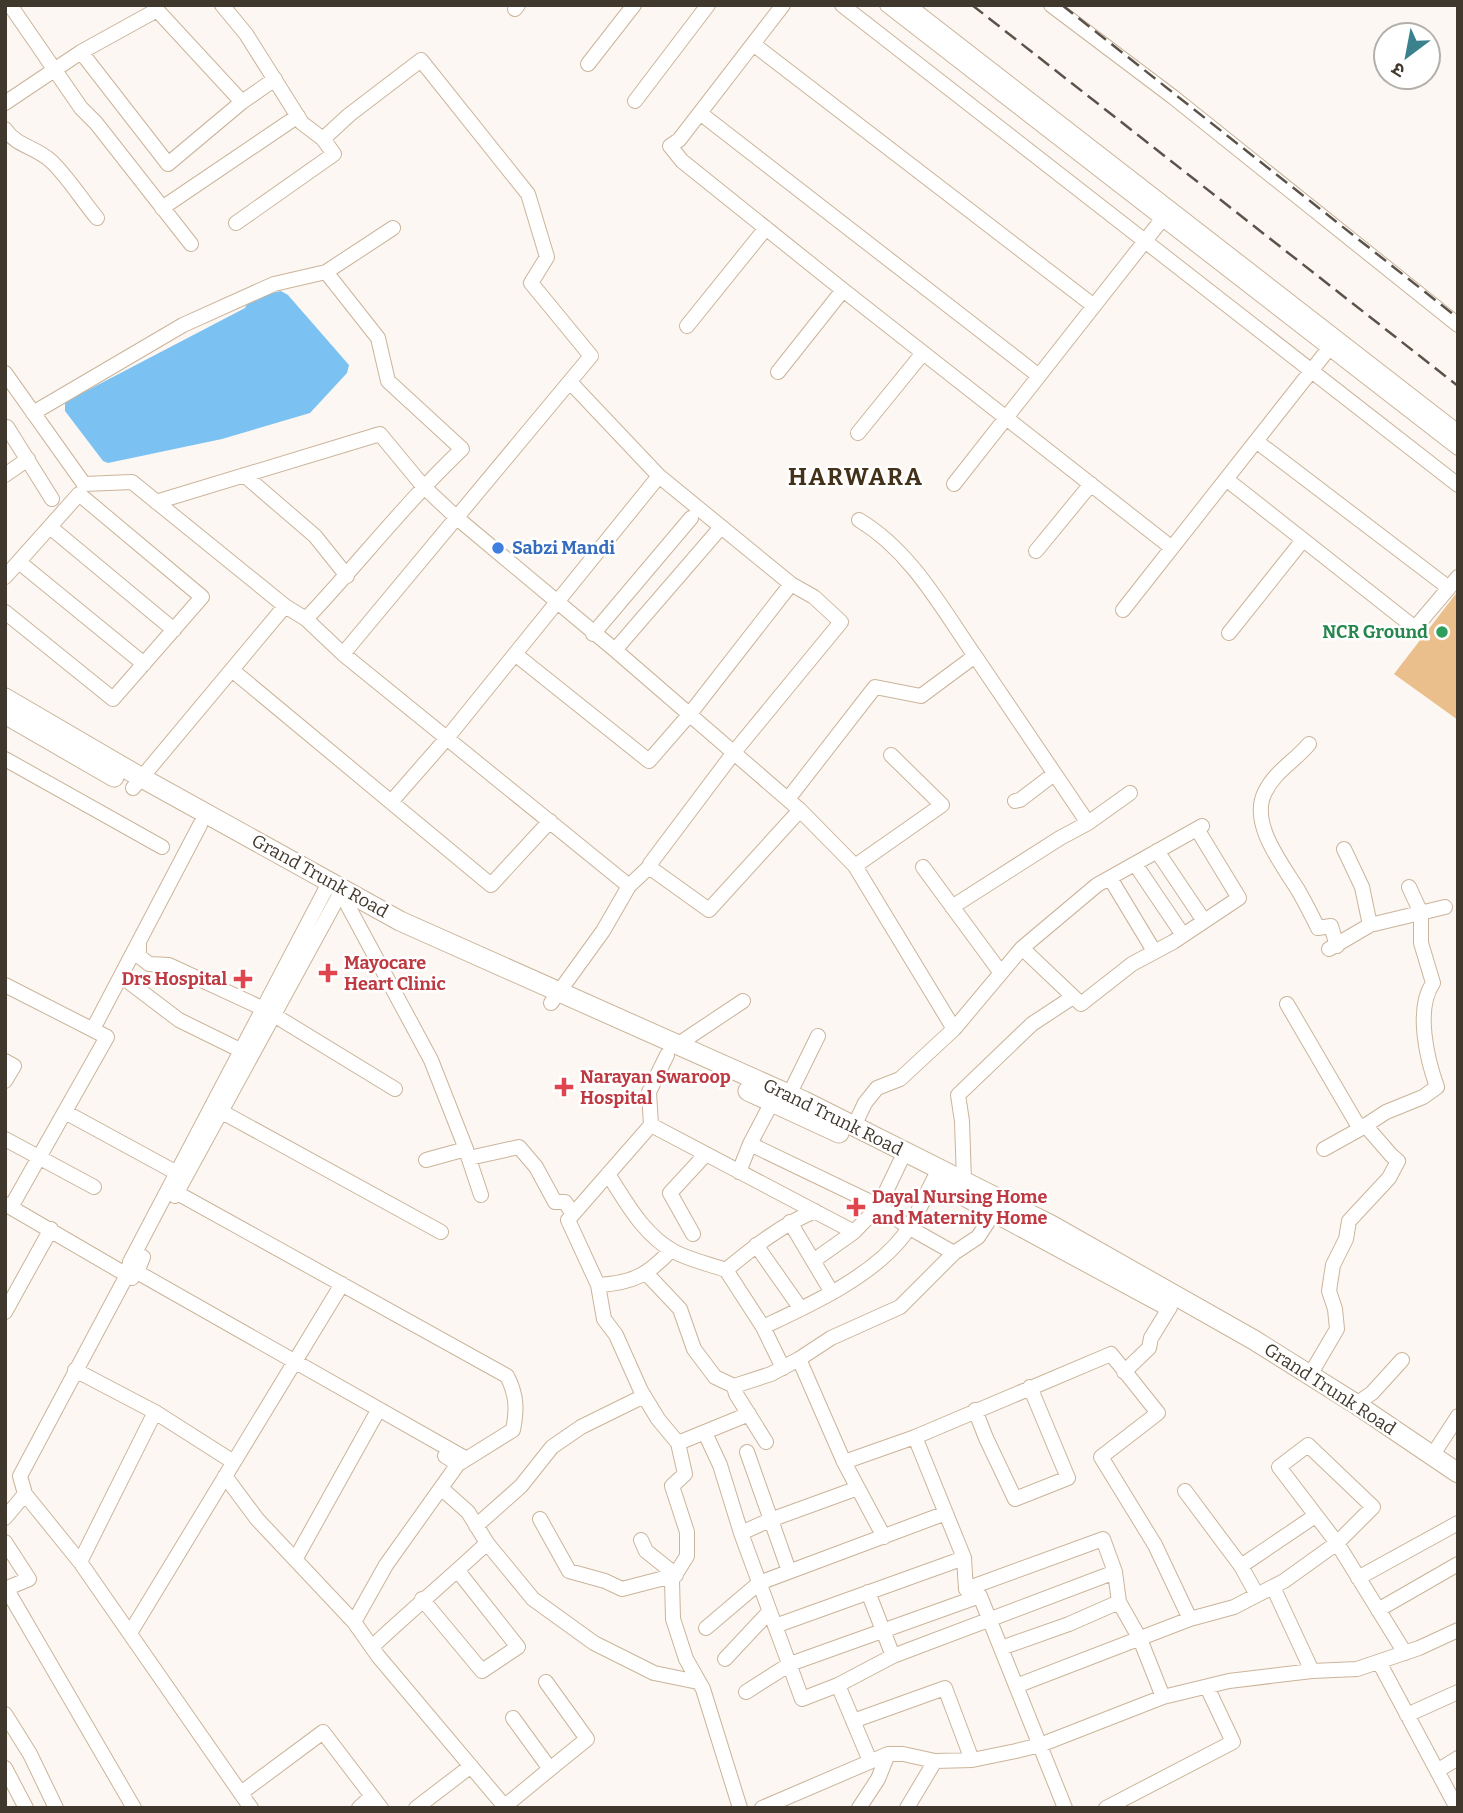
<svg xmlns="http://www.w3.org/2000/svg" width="1463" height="1813" viewBox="0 0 1463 1813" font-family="Bitter,'Noto Sans Devanagari',serif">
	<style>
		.pitch { fill: #ebbf8b }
		.water { fill: #7bc2f3 }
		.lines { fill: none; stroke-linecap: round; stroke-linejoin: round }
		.minor-casing { stroke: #cbb49a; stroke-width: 16 }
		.highway-casing { stroke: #cbb49a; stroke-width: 21 }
		.minor { stroke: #fff; stroke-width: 14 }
		.highway { stroke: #fff; stroke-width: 19 }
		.rail { stroke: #5b5349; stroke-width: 2.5; stroke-dasharray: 14 7; stroke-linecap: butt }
		.shop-dot { fill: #3f7fe0; stroke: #fff; stroke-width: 2.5 }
		.leisure-dot { fill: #2e9e5b; stroke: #fff; stroke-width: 2.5 }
		.health-dot { fill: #e0444e; stroke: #fff; stroke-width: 2.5 }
		.labels { text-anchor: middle; stroke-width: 5; stroke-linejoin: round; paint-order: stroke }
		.shop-label { font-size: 18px; font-weight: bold; fill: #366cbe; stroke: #fff; text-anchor: start }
		.leisure-label { font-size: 18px; font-weight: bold; fill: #27864d; stroke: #fff; text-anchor: end }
		.street-label { font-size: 18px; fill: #41382d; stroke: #fff }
		.health-label { font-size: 18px; font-weight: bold; fill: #be3a42; stroke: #fff; text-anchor: start }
		.district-label { font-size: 24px; font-weight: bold; letter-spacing: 2px; fill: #43311a; stroke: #fff }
	</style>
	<rect width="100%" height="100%" fill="#fcf7f2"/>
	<path class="pitch" d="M1458,591V720L1394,674Z"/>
	<path class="water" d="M281,291L288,295L349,365L347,373L310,413L222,439L108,463L103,461L65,411V402L245,308L250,298Z"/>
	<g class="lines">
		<defs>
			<path id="minor" d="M10,5L81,108L96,123L191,244
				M222,5L246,34L302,123L323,139
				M783,5L679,140L670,146L682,161L843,290
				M842,5L1458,485
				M887,5L1458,448
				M908,5L1458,432
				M1051,5L1173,97L1458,325
				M515,9L518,5
				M753,44L1094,306
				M588,64L634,5
				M635,101L708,5
				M242,102L275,79
				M5,103L81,52L157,10L242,102L168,164L81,52
				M700,113L1039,376
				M5,129C16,146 36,147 51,161C68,177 82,200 97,218
				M162,208L298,116
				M236,223L334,154L323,139L349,115L421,60L528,194L547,257L531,283L591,356L343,654
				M687,326L766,228
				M778,372L843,290L1172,548
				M5,373L84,484L132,482L285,606L306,619L343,654L629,886L649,867L709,910L800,810
				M33,413L183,325L274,284L326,272L393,228
				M7,427L52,499
				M858,433L923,353
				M1256,441L1449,588
				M5,475L28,459
				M244,475L315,536L347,576
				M1226,479L1415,628L1458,577
				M954,484L1167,213
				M156,502L380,434L423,486L457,518L615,650L800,810L855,866L954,1029
				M859,520C911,551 941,607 975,656
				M50,527L174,630
				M1036,551L1091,484
				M19,562L144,664
				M5,577L79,494L202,597L113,699L5,612
				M1123,610L1334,342
				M306,619C359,563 406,502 462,449L388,381L378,338L326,272
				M1229,633L1303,540
				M593,634L691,518
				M615,650L716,533
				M515,654L649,761L689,715L791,584
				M232,670L391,802L447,738L659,476L570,382
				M1309,744C1295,761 1275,771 1265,792C1249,823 1282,864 1298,890C1305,902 1312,916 1318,928L1331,926L1337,946
				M5,759L162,847
				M133,788L285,606
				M788,799L875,687L921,696L975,656L1088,823L1060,838L952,907
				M1015,801L1020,800L1054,774
				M391,802L491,885L550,821
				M1088,823L1130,793
				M1344,849L1362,887L1370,925
				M1157,851L1204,921
				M650,864L735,751L841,622L814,597L791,584L659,476
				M1135,864L1183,935
				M855,866L942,805L891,755
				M923,867L1001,973
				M1110,878L1154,951
				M348,906L431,1060L466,1149L426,1160
				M139,945V956L149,964L169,965L264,1009L395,1089
				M1022,948L1081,1004L1132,964L1173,942L1239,898L1197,829
				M1329,949L1370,925L1445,907
				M121,976L179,1020L242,1051
				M5,985L107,1037L11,1207
				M551,1003L603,931L629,886
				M1287,1004L1360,1129
				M93,1029L200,825
				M677,1045L743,1001
				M667,1055L649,1092L651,1125L568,1220L598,1285L604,1319L616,1335L641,1391L658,1419L678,1443L749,1414
				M5,1061L14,1066L5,1081
				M789,1095L818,1036
				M213,1107L441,1232
				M65,1112L177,1173
				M651,1125L854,1232L879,1206L901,1160
				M854,1126L865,1103L877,1088L900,1079L954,1029L1022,948L1097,885L1202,826
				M5,1139L94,1187
				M750,1144L879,1206L908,1227L954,1253
				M1324,1149L1360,1129L1386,1112L1423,1097L1437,1087C1427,1059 1415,1009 1433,983L1421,943V913L1409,887
				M466,1150L481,1195
				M469,1158L519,1147L536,1167L555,1202H565L573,1214
				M739,1172L750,1144L772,1102
				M608,1174C626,1202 644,1236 675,1252C690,1260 709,1264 726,1270C754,1247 781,1225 815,1211
				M964,1181L962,1121L958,1095L1032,1024L1073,997
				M170,1189L507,1376C517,1395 517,1410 513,1430L460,1463
				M175,1196L342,890
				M5,1204L132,1278
				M790,1222L831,1291
				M693,1234L670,1193L706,1154
				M756,1245L801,1309
				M143,1257L137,1272L465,1458
				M813,1261L854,1232
				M726,1270L763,1327C810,1305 872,1277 904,1235C916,1218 925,1196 935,1177
				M646,1273L680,1309L694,1349L715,1377L734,1386L771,1374L799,1359L831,1338L900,1307L954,1253L978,1237L995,1211
				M598,1285C633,1283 648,1275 671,1250
				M5,1312L51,1229
				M763,1327L783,1368
				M799,1359L844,1462L884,1537
				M75,1370L155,1412L232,1461
				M1124,1372L1149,1348L1151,1338L1170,1307
				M1310,1375L1337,1329L1335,1309L1329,1291L1333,1265L1346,1239L1349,1221L1389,1178L1398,1161L1391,1155L1365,1125
				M734,1386L736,1394L766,1442
				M1356,1404L1372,1393L1402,1360
				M975,1410L986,1438L1015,1499L1068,1478L1030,1387
				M705,1433L720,1465L741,1533L802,1699L838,1685L893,1656L1115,1572
				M915,1437L964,1558L966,1589L980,1596L1065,1808
				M678,1443L685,1474L672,1486L687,1532V1556L672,1580L673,1619L686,1659L703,1689L740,1808
				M747,1452L789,1571
				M1432,1456L1458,1416
				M844,1462L915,1437L1111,1354L1158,1413L1101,1457L1155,1545L1190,1619
				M225,1476L257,1519L354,1622L378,1656L506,1808
				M441,1488L468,1512L487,1543
				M1185,1491L1241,1566L1257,1595
				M5,1518L25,1494
				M540,1519L569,1571L605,1581L622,1589L676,1575L646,1551L641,1540
				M476,1526L521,1486L552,1447L581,1427L644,1396
				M741,1533L770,1520L858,1488
				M5,1542L29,1579L5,1589
				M296,1558L375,1416
				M80,1562L155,1412
				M1241,1566L1315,1516
				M1358,1578L1458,1523
				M1273,1587L1312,1671
				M6,1588L134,1808
				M966,1589L1103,1539L1115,1572L1119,1602L1140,1639L1163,1697
				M868,1592L893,1656
				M422,1599L482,1671L518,1647L458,1571
				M1378,1610L1458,1564
				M354,1622L386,1565L458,1464L445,1456
				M775,1626L964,1558
				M706,1628L759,1583L946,1513
				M130,1633L342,1284
				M373,1646C410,1611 450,1578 487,1543L533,1599L594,1643L654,1673L698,1682
				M1001,1648L1069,1624L1119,1602
				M725,1659L769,1612
				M1379,1662L1457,1808
				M546,1682L587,1739L550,1769
				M838,1685L870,1761
				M1016,1686L1190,1619L1234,1607L1284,1581L1337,1543L1373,1507L1308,1445L1279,1467L1337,1543L1405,1653
				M746,1692L790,1664L980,1596
				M5,1714L30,1754L56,1808
				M1407,1715L1458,1692
				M853,1721L945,1688L972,1760
				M5,1768L26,1808
				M1437,1771L1458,1758
				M241,1793L323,1732L381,1808
				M505,1806L550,1769L513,1718
				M251,1808L80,1562L25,1494L20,1476L127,1275L130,1262L329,883
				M359,1808L372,1796
				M416,1808L471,1766
				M762,1808L888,1754H903L935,1761L972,1760L1016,1751L1040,1745L1163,1697L1229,1681L1312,1671L1357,1669L1419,1648L1458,1630
				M859,1808L878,1779L888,1754
				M907,1808L935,1761
				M1106,1808L1233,1742L1207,1687"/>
			<path id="highway" d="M5,698L142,778L400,921L804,1101L1051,1225L1254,1340L1356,1404L1458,1473
				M5,714L114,777
				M748,1091L839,1133
				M944,1183L966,1197L1166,1305"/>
		</defs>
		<use href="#minor" class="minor-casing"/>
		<use href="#highway" class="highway-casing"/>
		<use href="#minor" class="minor"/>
		<use href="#highway" class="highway"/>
		<path class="rail" d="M972,5L1458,386
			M1062,5L1458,318"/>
	</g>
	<circle class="shop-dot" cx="498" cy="548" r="7"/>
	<circle class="leisure-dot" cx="1442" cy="632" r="7"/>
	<g class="health-dot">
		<path d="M324.5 962.5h7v7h7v7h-7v7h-7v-7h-7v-7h7z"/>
		<path d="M239.5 968.5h7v7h7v7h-7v7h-7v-7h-7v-7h7z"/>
		<path d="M560.5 1076.5h7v7h7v7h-7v7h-7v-7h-7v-7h7z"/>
		<path d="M852.5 1196.5h7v7h7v7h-7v7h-7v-7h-7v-7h7z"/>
	</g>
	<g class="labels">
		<g class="shop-label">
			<text x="512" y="554">Sabzi Mandi</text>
		</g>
		<g class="leisure-label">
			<text x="1428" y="638">NCR Ground</text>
		</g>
		<g class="street-label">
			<text transform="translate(320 876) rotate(29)" y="6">Grand Trunk Road</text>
			<text transform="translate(833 1117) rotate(26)" y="6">Grand Trunk Road</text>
			<text transform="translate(1330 1389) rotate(33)" y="6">Grand Trunk Road</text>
		</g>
		<g class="health-label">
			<text x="344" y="969">Mayocare<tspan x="344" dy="21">Heart Clinic</tspan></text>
			<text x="227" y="985" text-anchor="end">Drs Hospital</text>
			<text x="580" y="1083">Narayan Swaroop<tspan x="580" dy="21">Hospital</tspan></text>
			<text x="872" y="1203">Dayal Nursing Home<tspan x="872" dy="21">and Maternity Home</tspan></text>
		</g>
		<g class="district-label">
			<text x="856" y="485">HARWARA</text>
		</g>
	</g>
	<rect width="1463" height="1813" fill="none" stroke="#41382d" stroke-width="14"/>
	<g transform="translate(1407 56) rotate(212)"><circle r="33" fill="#ffffff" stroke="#b3afab" stroke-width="2"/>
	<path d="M0-5L12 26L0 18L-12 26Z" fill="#3b808d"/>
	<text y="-10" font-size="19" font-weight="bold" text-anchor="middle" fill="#41382d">उ</text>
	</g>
</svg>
